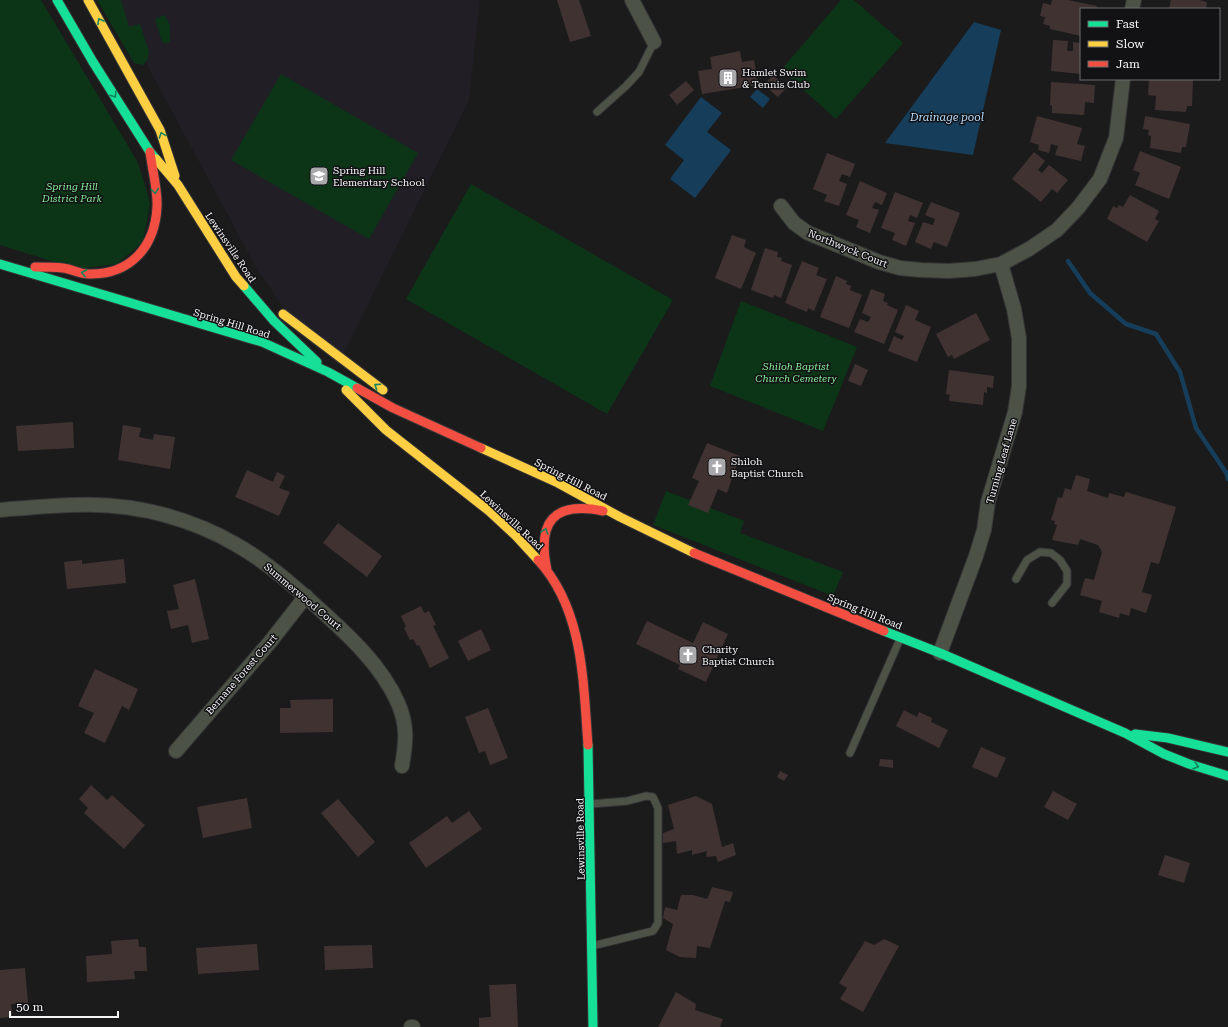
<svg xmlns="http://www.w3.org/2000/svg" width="1228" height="1027" viewBox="0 0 1228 1027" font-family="'Roboto Serif',serif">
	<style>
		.built { fill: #211e26 }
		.green { fill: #0c3518 }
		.water { fill: #163e5b }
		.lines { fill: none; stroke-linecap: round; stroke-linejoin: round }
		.stream { stroke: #163e5b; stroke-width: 4.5 }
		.building { fill: #413232 }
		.lane-casing { stroke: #353536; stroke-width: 9 }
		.street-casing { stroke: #353536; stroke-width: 16 }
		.fast-casing { stroke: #353536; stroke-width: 11 }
		.slow-casing { stroke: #353536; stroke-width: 11 }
		.jam-casing { stroke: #353536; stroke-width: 11 }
		.lane { stroke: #4c5346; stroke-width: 7 }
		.street { stroke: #4c5346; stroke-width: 14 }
		.fast { stroke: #16e098; stroke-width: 9 }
		.slow { stroke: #ffcf43; stroke-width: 9 }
		.jam { stroke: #f24e42; stroke-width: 9 }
		.oneway { stroke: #14835d }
		.labels { text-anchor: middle; stroke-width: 3; stroke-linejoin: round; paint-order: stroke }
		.poi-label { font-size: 10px; fill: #f5f4f6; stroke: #121114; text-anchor: start }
		.park-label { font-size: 10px; font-style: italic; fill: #87ef9a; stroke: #121114 }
		.street-label { font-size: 10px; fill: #f5f4f6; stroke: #121114 }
		.water-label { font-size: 11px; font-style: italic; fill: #b4dafb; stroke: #121114 }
	</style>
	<rect width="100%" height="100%" fill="#1b1b1c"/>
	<path class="built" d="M112,0H480L469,100L338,365L288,314L257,269Z"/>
	<path class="green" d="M0,0H41L137,161L146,188L150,204L143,242L117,264L77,269L0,245Z
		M97,0H121L129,27L140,24L149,52L147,60L143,65L134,63Z
		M841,0H854L903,43L836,119L781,70Z
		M165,15L170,26V41L167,44L162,42L155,19Z
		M281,74L418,153L369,239L231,160Z
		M471,184L673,300L607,414L406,299Z
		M741,301L857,347L823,431L710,386Z
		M666,491L744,521L740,533L843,572L833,596L653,525Z"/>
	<path class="water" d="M974,22L1001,30L973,155L885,143Z
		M757,89L770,99L763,108L750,97Z
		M701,97L722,113L707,132L731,150L695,198L670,179L684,160L665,145Z"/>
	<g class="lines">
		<path class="stream" d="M1068,261L1090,293L1126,324L1156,334L1180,372L1196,428L1227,474L1228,479"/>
	</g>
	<path class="building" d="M557,0H579L591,36L570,42Z
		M1052,0H1068L1097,6L1096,9H1081V36L1050,29V26L1043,24L1045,17L1040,16L1043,3L1051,5Z
		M1171,0H1199L1207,2L1206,9H1169Z
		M1053,40L1068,41L1067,51H1073V42L1081,43V74L1051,71Z
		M740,51L742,62L754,60L758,85L702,94L698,71L712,69L710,57Z
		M773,75L787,87L778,97L764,85Z
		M1149,79H1193L1192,106H1187L1186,112L1155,110L1156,96L1148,95Z
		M686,81L694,90L677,105L669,95Z
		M1051,82L1095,85L1094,103L1085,102L1084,115L1052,113V106L1050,105Z
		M1037,116L1082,128L1077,144L1085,146L1081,161L1055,155L1058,146L1051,144L1049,153L1038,150L1039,145L1030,142Z
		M1145,116L1190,124L1186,147H1182L1181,153L1150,148L1151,136L1148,135L1149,130L1143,129Z
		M1140,151L1181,167L1169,199L1135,185L1140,173L1133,170Z
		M1034,152L1045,161L1038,170L1042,173L1049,165L1068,180L1057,193L1052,189L1041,202L1012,179Z
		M827,153L855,164L850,177L842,174L839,181L847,184L839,206L824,201L827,195L813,189Z
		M860,181L887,193L882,205L875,202L872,208L879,210L870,233L856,227L859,220L846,215Z
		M895,192L923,203L917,218L910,215L908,221L915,223L906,246L892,240L895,233L881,228Z
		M1130,195L1159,211L1155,219L1159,221L1147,242L1107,219L1113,206L1117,208L1119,205L1123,207Z
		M931,202L960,213L947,247L934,242L931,249L915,242L923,222L933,225L935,219L925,215Z
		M732,235L746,240L744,247L756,253L741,289L715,278Z
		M765,248L778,252L777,257L782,258L781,261L792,265L781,298L774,295L773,298L751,290Z
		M802,261L819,268L816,275L827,279L814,311L808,308L807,312L785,303Z
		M836,276L847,281L846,284L851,286L850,290L862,295L849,328L820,317Z
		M871,289L885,294L883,301L888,303L887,305L898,310L884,344L854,332L860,319L868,322L871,317L862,313Z
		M906,305L919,311L915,320L931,327L917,362L888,351L894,336L902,340L904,336L895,332Z
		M976,313L990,340L954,359L952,355L948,357L936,334Z
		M855,364L868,370L861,386L848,381Z
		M949,370L994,376L993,388L987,387V393L984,392L983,405L949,401L950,395L946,394Z
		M73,422L74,448L18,451L16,426Z
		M123,425L141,428L139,437L153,440L154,434L175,437L170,469L118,460Z
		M707,443L740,456L727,493L718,489L708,513L688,505L699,481L692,478Z
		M247,470L273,482L277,472L285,476L279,488L290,492L279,516L235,497Z
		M1076,475L1090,479L1087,491L1108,498L1109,493L1124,497L1126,492L1176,507L1159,564L1151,562L1142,592L1152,595L1146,613L1131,608L1129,616L1120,613L1119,618L1099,612L1102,601L1080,595L1085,578L1094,580L1102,552L1098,545L1080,539L1078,545L1052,540L1057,525L1054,524L1055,521L1051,520L1058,497L1062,498L1065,488L1071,490Z
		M338,523L382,556L367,577L323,543Z
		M124,559L126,583L67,589L64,562L82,560V564Z
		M195,579L209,639L192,643L188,625L171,629L167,611L179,609L173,585Z
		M421,606L424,613L429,611L436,625L433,626L449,658L430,668L419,645L417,646L413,639L410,640L404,628L406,627L401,616Z
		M647,621L693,643L703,622L728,634L706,682L678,669L680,665L636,644Z
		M481,629L491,650L468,661L458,641Z
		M95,669L138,689L129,710L122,706L105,743L84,733L94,713L78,706Z
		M333,699V732L280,733V708H291L290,700Z
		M488,708L508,758L490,765L485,751L479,753L465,717Z
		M904,710L917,717L919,712L932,718L931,722L948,730L939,748L896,726Z
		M981,747L1006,758L997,778L972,767Z
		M880,759L893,760V768L879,766Z
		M780,771L788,775L784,781L777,777Z
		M91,785L107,800L112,795L145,825L124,849L84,813L88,808L79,799Z
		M1053,791L1077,804L1068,820L1044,807Z
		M696,796L712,804L722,847L733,843L736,855L718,862L716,856L706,857L707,851L692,855V850L677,854L676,841L663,843V833L674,829L668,805Z
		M247,798L252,828L203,838L197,807Z
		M338,799L375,842L358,857L321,813Z
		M469,811L482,829L426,868L409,843L447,816L452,823Z
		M1165,855L1190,863L1184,883L1158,875Z
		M712,887L733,892L730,902L725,901L710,948L697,946L696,958L680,957L666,950L673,924L663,918L665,907L677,910L681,895H693L707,899Z
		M138,939L139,947H146L147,971H134L135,979L87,982L86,956L112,954L111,941Z
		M884,939L899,946L863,1012L840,999L847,988L839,983L865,941L874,945Z
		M257,944L259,970L198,974L196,948Z
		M372,945L373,968L325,970L324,946Z
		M25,968L28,1003L11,1004L12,1017L0,1018V970Z
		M516,984L518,1027H479V1018L491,1017L489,985Z
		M676,992L696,1004L695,1010L723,1019L720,1027H658Z"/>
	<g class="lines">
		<defs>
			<path id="lane" d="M597,112L626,86L639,72L654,42
				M1016,579L1027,560L1040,552L1051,553L1060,560L1067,571V584L1052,603
				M850,753L900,639
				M591,804L627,801L646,796L653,797L658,808V923L653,931L592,946"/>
			<path id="street" d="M632,0L654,42
				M1132,9L1134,0
				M781,206L794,223L808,233L879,262L900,268L921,270L949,271L975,269L1001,264L1029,249L1057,230L1078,208L1100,179L1116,138L1123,79
				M0,510C59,505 107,499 165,515C190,522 213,531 235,544C264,560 290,583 315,605C346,633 381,664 398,703C408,726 406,742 402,766
				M940,653L976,556L984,530L988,502L1015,412L1019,386V338L1014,309L1001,264
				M176,751L270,642L306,596
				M411,1027H413"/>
			<path id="fast" d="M57,0L93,62L150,152L156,159
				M0,264L262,342L328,372L357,388
				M244,286L274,321L317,362
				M884,631L940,653L1125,733L1164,754L1189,764L1228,776
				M1135,734L1168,738L1228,752
				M588,745L593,1027"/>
			<path id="slow" d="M88,0L160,130L175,176
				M156,159L178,185L236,277L244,286
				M283,314L383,390
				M346,390L386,430L489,511L516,536L538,560
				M481,448L558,483L620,517L694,553"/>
			<path id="jam" d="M35,267C44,267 54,267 63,268C72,269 80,274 89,274C131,275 155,246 157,207C158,191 152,168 150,152
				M357,388L393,408L481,448
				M694,553L884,631
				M538,560C584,610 583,682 588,745
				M547,570C537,522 553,501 603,511"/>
		</defs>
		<use href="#lane" class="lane-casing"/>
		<use href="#street" class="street-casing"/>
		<use href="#fast" class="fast-casing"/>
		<use href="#slow" class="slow-casing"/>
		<use href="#jam" class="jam-casing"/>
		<use href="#lane" class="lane"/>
		<use href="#street" class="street"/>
		<use href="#fast" class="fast"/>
		<use href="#slow" class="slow"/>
		<use href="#jam" class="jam"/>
	</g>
	<defs><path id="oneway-chevron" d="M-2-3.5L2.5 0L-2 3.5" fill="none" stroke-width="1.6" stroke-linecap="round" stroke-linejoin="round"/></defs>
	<g class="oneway">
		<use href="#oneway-chevron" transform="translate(100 21) rotate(-119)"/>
		<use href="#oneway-chevron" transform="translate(114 95) rotate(57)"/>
		<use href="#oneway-chevron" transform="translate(162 135) rotate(-110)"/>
		<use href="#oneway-chevron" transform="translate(155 191) rotate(82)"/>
		<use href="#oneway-chevron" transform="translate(84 273) rotate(-169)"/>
		<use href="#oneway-chevron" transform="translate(377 386) rotate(-146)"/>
		<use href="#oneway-chevron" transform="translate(545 531) rotate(-72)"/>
		<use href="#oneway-chevron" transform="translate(1196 766) rotate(17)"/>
	</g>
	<defs>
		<symbol id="building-square" viewBox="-11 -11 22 22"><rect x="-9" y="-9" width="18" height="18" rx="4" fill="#a9a8aa" stroke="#121114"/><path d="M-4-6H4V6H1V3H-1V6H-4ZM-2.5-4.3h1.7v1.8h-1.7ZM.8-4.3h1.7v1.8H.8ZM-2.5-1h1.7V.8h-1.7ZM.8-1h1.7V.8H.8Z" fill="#fff"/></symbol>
		<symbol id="school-square" viewBox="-11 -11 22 22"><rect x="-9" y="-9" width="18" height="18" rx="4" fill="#a9a8aa" stroke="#121114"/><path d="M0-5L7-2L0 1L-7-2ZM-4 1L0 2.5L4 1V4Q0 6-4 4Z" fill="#fff"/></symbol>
		<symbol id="church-square" viewBox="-11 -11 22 22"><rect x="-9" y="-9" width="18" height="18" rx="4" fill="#a9a8aa" stroke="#121114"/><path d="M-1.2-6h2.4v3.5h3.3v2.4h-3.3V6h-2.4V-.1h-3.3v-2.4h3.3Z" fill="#fff"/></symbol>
	</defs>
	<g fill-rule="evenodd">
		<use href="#building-square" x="717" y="67" width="22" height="22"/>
		<use href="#school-square" x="308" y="165" width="22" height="22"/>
		<use href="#church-square" x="706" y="456" width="22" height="22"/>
		<use href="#church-square" x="677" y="644" width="22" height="22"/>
	</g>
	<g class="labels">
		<g class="poi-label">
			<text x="742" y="76">Hamlet Swim<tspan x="742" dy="12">&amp; Tennis Club</tspan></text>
			<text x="333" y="174">Spring Hill<tspan x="333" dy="12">Elementary School</tspan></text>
			<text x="731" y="465">Shiloh<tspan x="731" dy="12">Baptist Church</tspan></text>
			<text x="702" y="653">Charity<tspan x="702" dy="12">Baptist Church</tspan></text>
		</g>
		<g class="park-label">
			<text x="72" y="190">Spring Hill<tspan x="72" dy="12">District Park</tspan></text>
			<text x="796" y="370">Shiloh Baptist<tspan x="796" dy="12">Church Cemetery</tspan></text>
		</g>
		<g class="street-label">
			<text transform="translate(231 247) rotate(56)" y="4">Lewinsville Road</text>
			<text transform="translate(848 248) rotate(22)" y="4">Northwyck Court</text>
			<text transform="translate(232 323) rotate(17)" y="4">Spring Hill Road</text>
			<text transform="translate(1001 461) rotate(-74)" y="4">Turning Leaf Lane</text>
			<text transform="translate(571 479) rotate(27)" y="4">Spring Hill Road</text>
			<text transform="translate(512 520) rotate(43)" y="4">Lewinsville Road</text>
			<text transform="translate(303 596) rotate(40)" y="4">Summerwood Court</text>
			<text transform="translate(865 611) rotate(22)" y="4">Spring Hill Road</text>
			<text transform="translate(241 674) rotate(-49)" y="4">Bernane Forest Court</text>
			<text transform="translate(580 839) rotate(-91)" y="4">Lewinsville Road</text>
		</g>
		<g class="water-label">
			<text x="947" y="121">Drainage pool</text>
		</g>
	</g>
	<rect x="1080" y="8" width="140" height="72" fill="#121114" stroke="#6d6c6e"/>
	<rect x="1088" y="21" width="20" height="6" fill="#16e098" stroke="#6d6c6e"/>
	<text x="1116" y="28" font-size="12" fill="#f5f4f6">Fast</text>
	<rect x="1088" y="41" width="20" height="6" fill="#ffcf43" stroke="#6d6c6e"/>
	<text x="1116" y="48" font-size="12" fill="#f5f4f6">Slow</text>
	<rect x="1088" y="61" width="20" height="6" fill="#f24e42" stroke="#6d6c6e"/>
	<text x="1116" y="68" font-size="12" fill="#f5f4f6">Jam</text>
	<path d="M10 1011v6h108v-6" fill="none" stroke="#f5f4f6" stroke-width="2"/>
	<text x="16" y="1011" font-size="12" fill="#f5f4f6" stroke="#121114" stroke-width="3" paint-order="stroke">50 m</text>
</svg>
